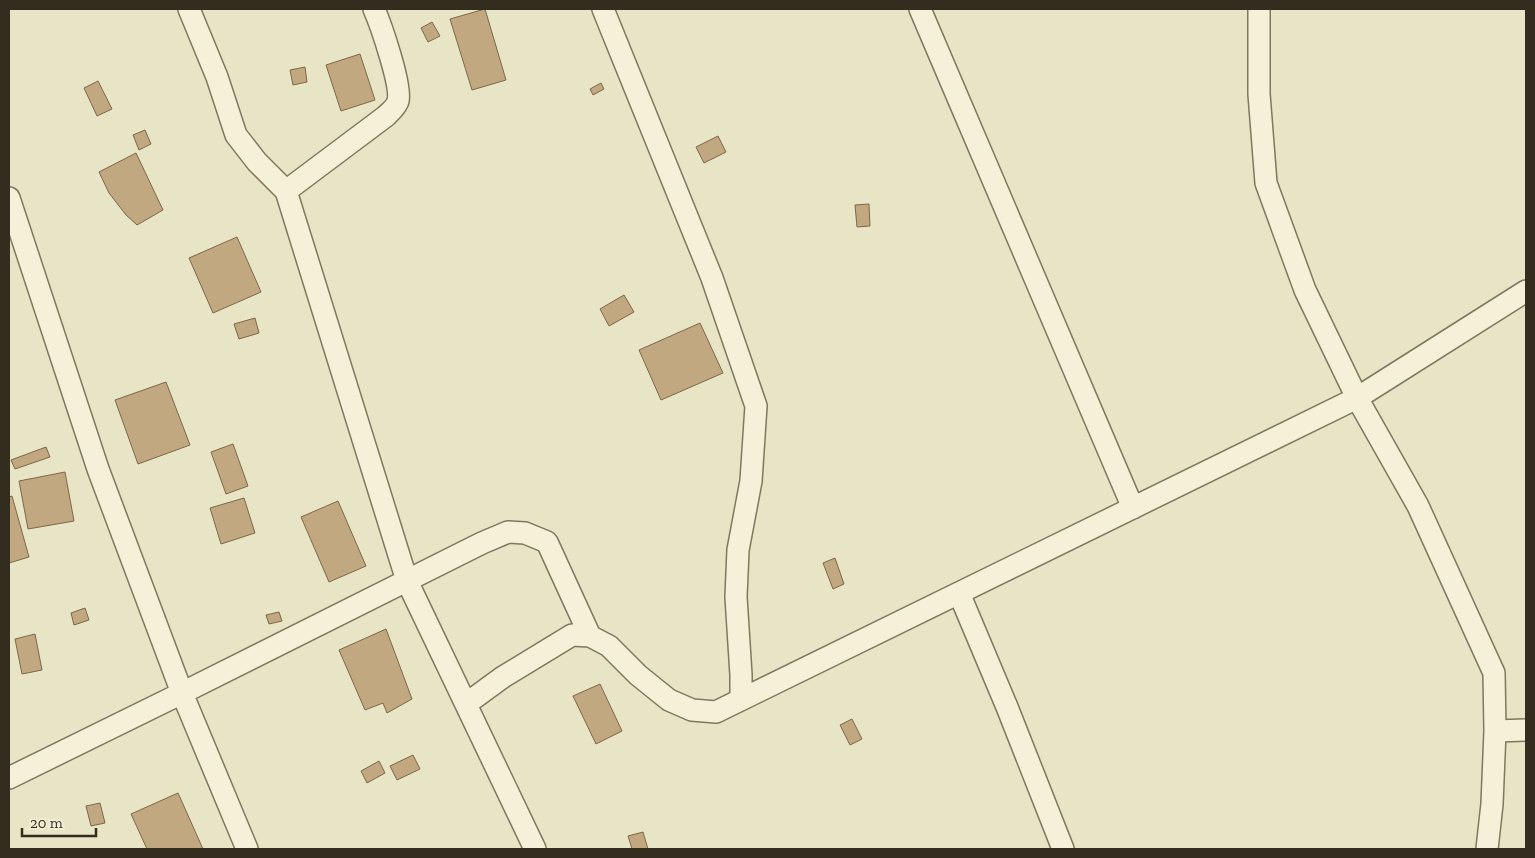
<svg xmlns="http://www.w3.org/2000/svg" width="1535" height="858" viewBox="0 0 1535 858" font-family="'Zilla Slab',serif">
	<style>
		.building { fill: #c2a880; stroke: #7d6747 }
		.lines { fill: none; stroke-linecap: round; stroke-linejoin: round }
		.street-casing { stroke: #81775e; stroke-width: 24 }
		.street { stroke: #f4f1d8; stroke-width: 21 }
	</style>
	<rect width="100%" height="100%" fill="#e8e4c6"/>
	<path class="building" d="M485,9L506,80L472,90L450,19Z
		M432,22L440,36L428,42L421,28Z
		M360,54L375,100L341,111L326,65Z
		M305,67L307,82L293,85L290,70Z
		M98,81L112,109L97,116L84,88Z
		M601,83L604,89L593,95L590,89Z
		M145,130L151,144L139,150L133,135Z
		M718,136L726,152L704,163L696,147Z
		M136,153L163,210L137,225L126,215L109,193L99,172Z
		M869,204L870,226L857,227L855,205Z
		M237,237L261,292L213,313L189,258Z
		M624,295L634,312L609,326L600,309Z
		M255,318L259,333L239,339L234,324Z
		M700,323L723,373L661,400L639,350Z
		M166,382L190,445L138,464L115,400Z
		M233,444L248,486L226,494L211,452Z
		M46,447L50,457L15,469L11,460Z
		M65,472L74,521L28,529L19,481Z
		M12,496L29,557L9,563V497Z
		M244,498L255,533L221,544L210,508Z
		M338,501L366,566L329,582L301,517Z
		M835,558L844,584L833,589L823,563Z
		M85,608L89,620L74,625L71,613Z
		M279,612L282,621L269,624L266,615Z
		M386,629L412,699L387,713L383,703L365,710L339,650Z
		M35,634L42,670L22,674L15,639Z
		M600,684L622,731L596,744L573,696Z
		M852,719L862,739L850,745L840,725Z
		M413,755L420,769L397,780L390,766Z
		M379,761L385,773L367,783L361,771Z
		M178,793L203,849H147L131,814Z
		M100,803L105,823L91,826L86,806Z
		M643,832L648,849H632L628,836Z"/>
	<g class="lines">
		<defs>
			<path id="street" d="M189,9L217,77L236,135L257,162L286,191L407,581L535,849
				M603,9L712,278L756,406L751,481L738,550L736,597L741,675V699
				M920,9L1133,508
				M1259,9V94L1266,183L1305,290L1357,398L1418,506L1494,673L1495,731L1492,804L1487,849
				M286,191L386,116C390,112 397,106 398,101C402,86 381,25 374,9
				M9,198L98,469L182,693L247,849
				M959,593L1007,707L1063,849
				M466,704L503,677L572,635L590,636L609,646L638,675L669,700L692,710L716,712L1357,398L1526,291
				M1495,731L1526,730
				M9,778L182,693L482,543L508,532L525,533L547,542L590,636"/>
		</defs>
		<use href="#street" class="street-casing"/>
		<use href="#street" class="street"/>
	</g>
	<rect width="1535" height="858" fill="none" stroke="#332d20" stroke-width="20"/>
	<path d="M22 828v8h74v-8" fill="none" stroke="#332d20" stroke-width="2.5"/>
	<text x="30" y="828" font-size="15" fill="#332d20" stroke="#f1eed4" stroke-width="4" paint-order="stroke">20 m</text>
</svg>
